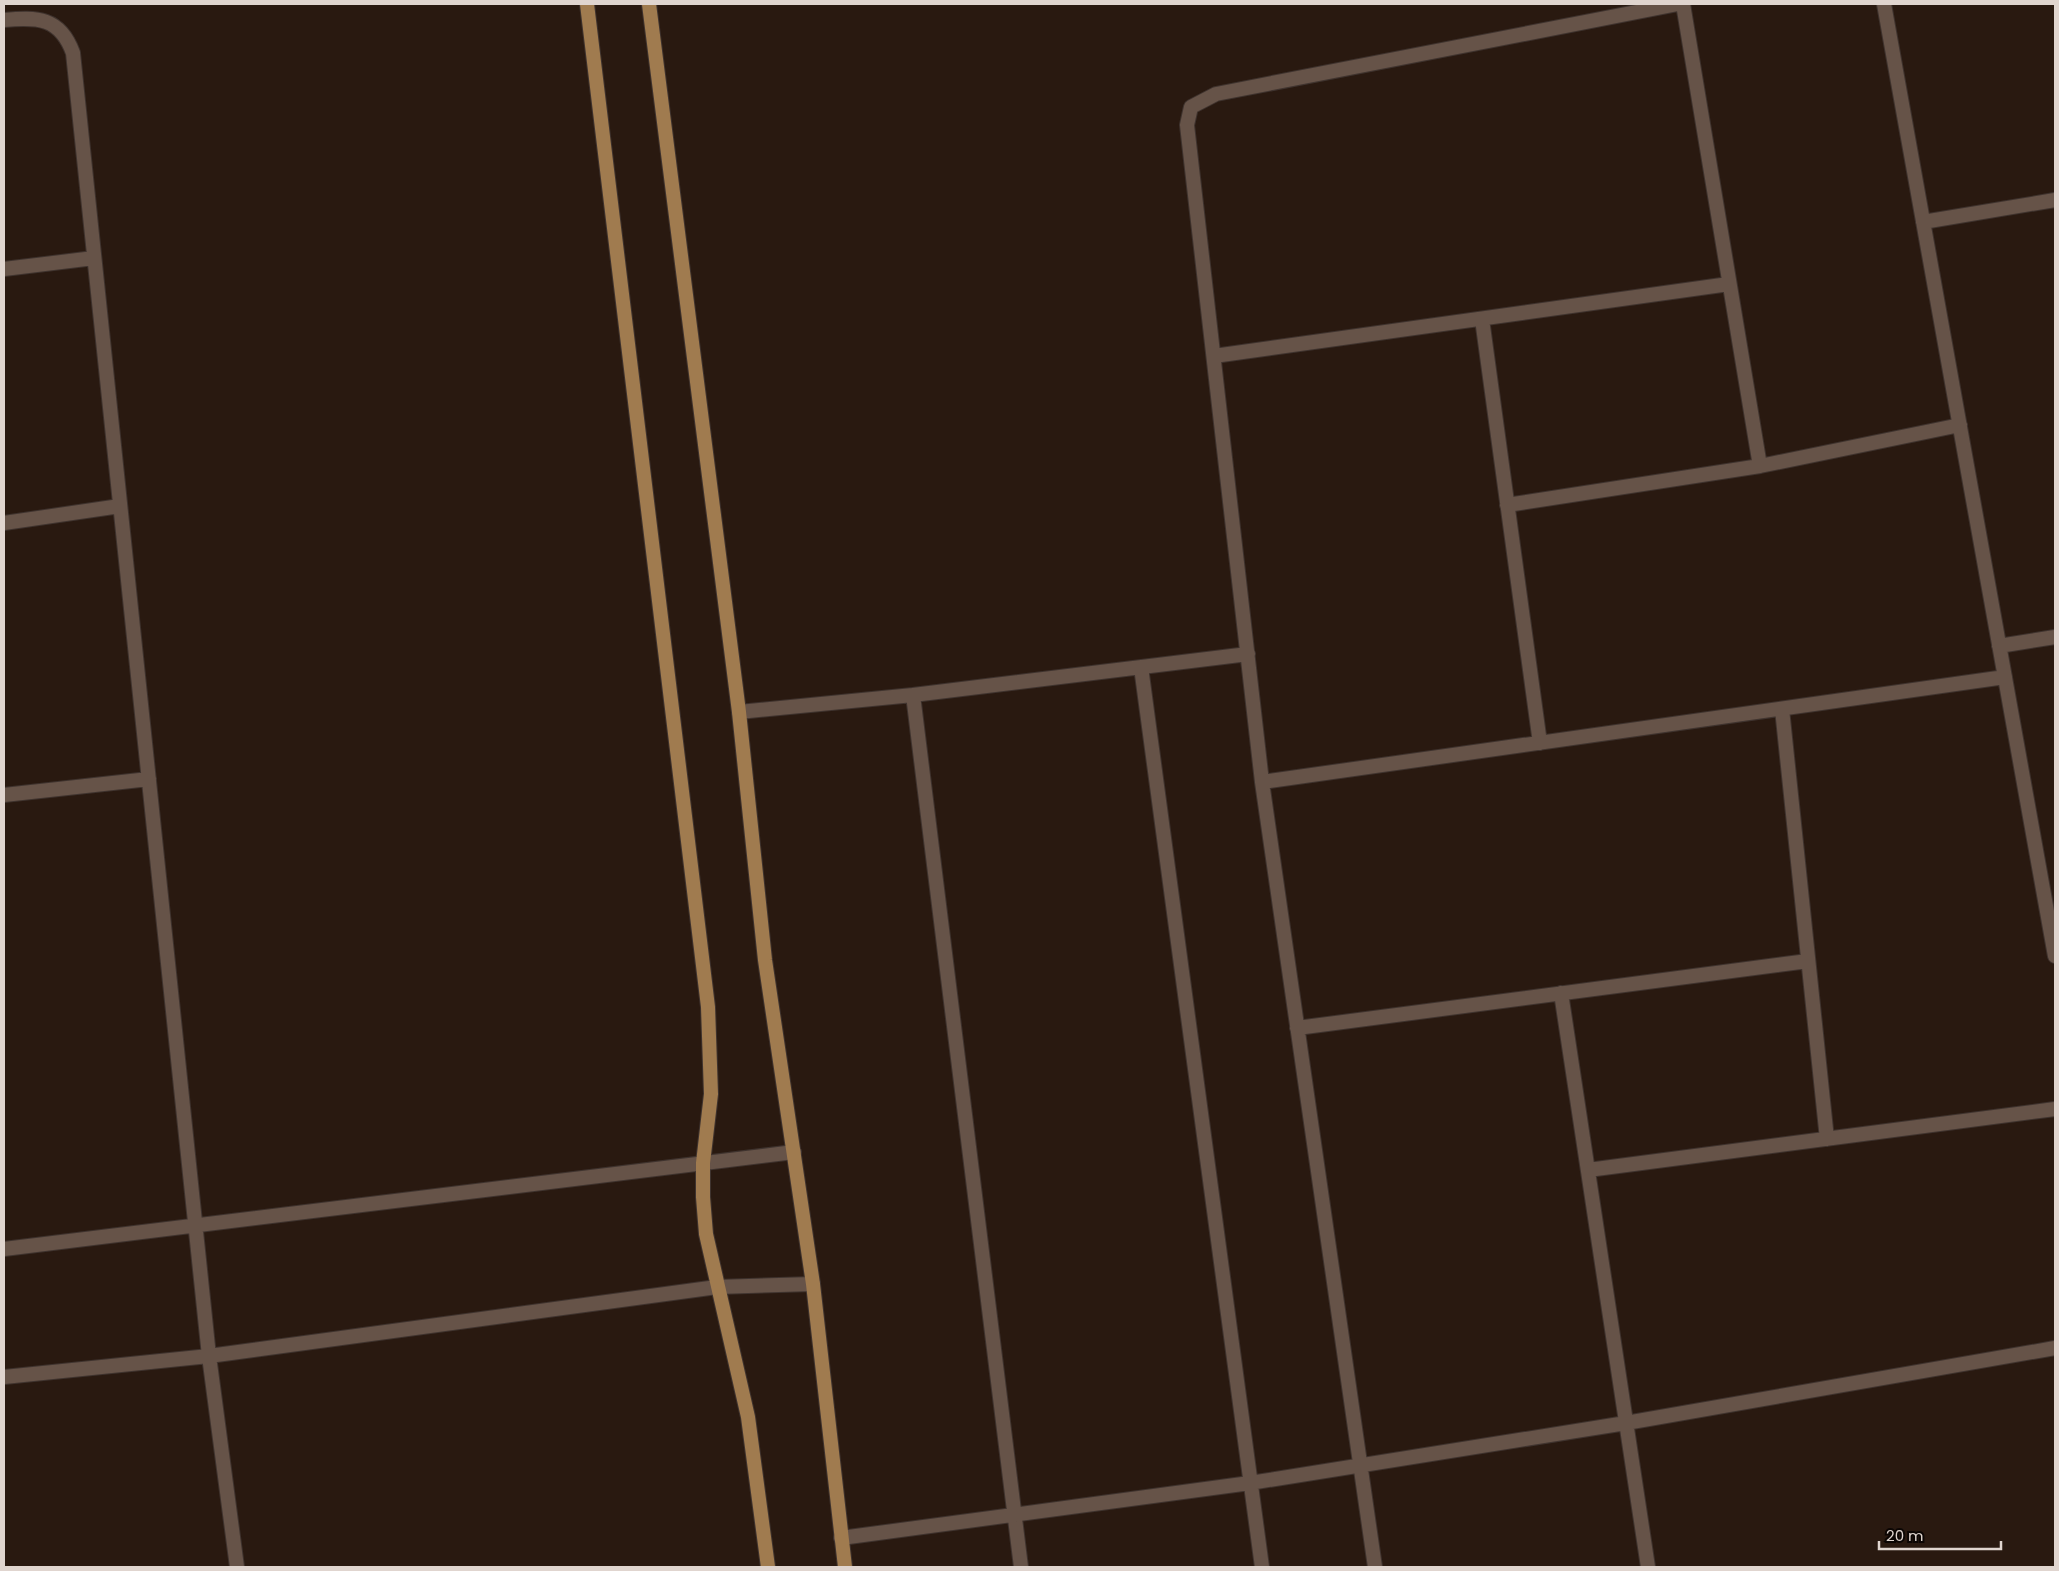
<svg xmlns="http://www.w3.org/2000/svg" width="2059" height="1571" viewBox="0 0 2059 1571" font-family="Poppins,sans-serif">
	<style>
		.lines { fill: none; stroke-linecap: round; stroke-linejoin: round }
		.minor-casing { stroke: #3f332e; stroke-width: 16 }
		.primary-casing { stroke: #3f332e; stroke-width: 16 }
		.minor { stroke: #665348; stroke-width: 14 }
		.primary { stroke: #a07b4f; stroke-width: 14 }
	</style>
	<rect width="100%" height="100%" fill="#291910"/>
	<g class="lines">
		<defs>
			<path id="minor" d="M1683,4L1760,466
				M1884,4L2055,956
				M4,20C37,17 60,17 73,53L209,1356L237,1567
				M1923,222L2055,200
				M4,269L94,258
				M1482,319L1540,743
				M1214,356L1729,284
				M1507,505L1760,466L1960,425
				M4,523L120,506
				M1999,646L2055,637
				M1141,667L1262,1567
				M913,695L1021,1567
				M1782,709L1827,1139
				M739,712L913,695L1248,654
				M1262,782L2005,677
				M4,795L149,779
				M1561,993L1648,1567
				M1297,1028L1808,961
				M1588,1170L2055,1109
				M4,1249L794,1152
				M4,1377L209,1356L717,1287L813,1284
				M841,1538L1250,1483L1626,1423L2055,1348
				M1375,1567L1262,782L1187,125L1191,107L1216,94L1678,4"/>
			<path id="primary" d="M587,4L708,1007L711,1094L703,1163V1197L706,1234L748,1417L768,1567
				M649,4L739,712L765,960L813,1284L845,1567"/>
		</defs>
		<use href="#minor" class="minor-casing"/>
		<use href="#primary" class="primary-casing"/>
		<use href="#minor" class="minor"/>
		<use href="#primary" class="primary"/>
	</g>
	<rect width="2059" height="1571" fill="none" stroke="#e0d5cf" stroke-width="10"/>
	<path d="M1879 1541v8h122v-8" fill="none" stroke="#e0d5cf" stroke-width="2.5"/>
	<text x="1886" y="1541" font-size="15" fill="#e0d5cf" stroke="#0c0604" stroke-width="4" paint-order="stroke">20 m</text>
</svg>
